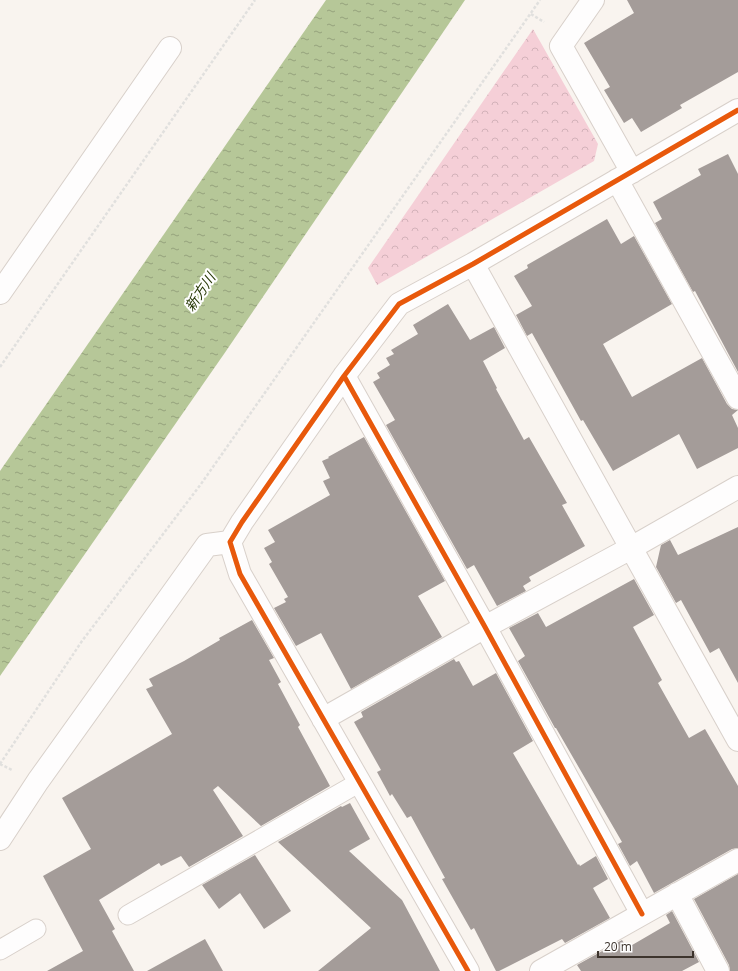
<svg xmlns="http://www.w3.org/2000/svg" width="738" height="971" viewBox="0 0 738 971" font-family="'Open Sans','Noto Sans JP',sans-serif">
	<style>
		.park { fill: url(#park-crowns) }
		.water { fill: url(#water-ripples) }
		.building { fill: #a49c99 }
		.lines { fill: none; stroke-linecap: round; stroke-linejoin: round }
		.lane-casing { stroke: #d8d0ca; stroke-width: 21 }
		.street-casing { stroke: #d8d0ca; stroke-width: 24 }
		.path { stroke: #e1e0de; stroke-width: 2.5; stroke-dasharray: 3 2; stroke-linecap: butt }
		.lane { stroke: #fefdfd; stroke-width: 19 }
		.street { stroke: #fefdfd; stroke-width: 22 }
		.cycleway-casing { stroke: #fff; stroke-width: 8 }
		.cycleway { stroke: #e8590c; stroke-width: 5 }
		.labels { text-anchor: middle; stroke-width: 4; stroke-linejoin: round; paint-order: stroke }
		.water-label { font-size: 14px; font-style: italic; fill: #273806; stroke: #fff }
	</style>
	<defs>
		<pattern id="park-crowns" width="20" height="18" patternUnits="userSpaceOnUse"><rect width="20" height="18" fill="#f5cfd7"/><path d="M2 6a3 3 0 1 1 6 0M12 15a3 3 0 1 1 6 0" fill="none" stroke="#d3b2b9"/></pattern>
		<pattern id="water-ripples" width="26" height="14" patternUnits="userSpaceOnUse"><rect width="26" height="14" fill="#b6c798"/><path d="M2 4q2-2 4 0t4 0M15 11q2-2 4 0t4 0" fill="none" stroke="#95a27c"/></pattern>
	</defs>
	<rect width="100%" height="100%" fill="#f9f4ef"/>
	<path class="park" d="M533,29L598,144L594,161L377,285L368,268Z"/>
	<path class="water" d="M326,0H465L224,354L0,676V471Z"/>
	<path class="building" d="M627,0H738V72L680,105L682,108L641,132L632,118L624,123L604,90L610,87L584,43L634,13Z
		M728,154L738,174V372L695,291L693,292L655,223L662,219L653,202L701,175L698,169Z
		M607,219L621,244L634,236L672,304L603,344L632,397L702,358L727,404L732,409L738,410L732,415L738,428V448L697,469L679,434L613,471L583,420L581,421L532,333L527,336L516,315L532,306L514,276L528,268L527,265Z
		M448,304L470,340L494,327L505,348L483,361L497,388L496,389L524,440L529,437L567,503L562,505L585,546L529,577L531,581L523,586L526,591L497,606L474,565L467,569L386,425L395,420L373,382L380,378L377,373L390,365L386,358L394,354L391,350L418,334L413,325Z
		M364,437L445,581L418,596L442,637L351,689L321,633L296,646L274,608L286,602L284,599L288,597L269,564L272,562L264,548L275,542L268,530L330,495L323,481L330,478L322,461L329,458L328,457Z
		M738,527V683L719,648L710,653L681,600L676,603L656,567L661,545L670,540L678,555Z
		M634,579L654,615L633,627L662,680L658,683L689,738L705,729L738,786V848L732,849L654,893L637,861L630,866L618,844L622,842L556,728H555L518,661L525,656L509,628L538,613L546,627Z
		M252,620L274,658L269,660L281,682L278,684L300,725L298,727L330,786L261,826L218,786L213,790L243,836L189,867L181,856L161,866L159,863L99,900L115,929L112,931L134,971H47L83,951L43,876L91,849L62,798L172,734L146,689L153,686L149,679L184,661L220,640L219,638Z
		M454,659L456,662L459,661L473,686L496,673L533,741L513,753L578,865L579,864L580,866L596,856L608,879L593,888L610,918L565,943L562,939L499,971H496L474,928L471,930L442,879L445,878L411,816L407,818L392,794L390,796L377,772L381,770L354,722L363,717L361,712Z
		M350,803L370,839L349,851L402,900L440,971H318L371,928L278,842L341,806L342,807Z
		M255,855L291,911L264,929L240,893L219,909L202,885Z
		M738,874V971H730L729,965L694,899Z
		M672,911L699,962L682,971H581L577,965L622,940L627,948L670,923L666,915Z
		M205,939L223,971H147Z"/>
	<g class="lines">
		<defs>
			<path id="lane" d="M128,915L360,782
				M0,950L36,929"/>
			<path id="street" d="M593,0L561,46L632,172
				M617,180L738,398
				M473,264L738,740
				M0,293L170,48
				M344,376L485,627L642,914
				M323,719L485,627L631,548L738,487
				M0,839L38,781L207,545L230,542
				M677,894L718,971
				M468,971L240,574L230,542L242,522L344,376L399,304L473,264L738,110
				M541,971L738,860"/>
		</defs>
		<use href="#lane" class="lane-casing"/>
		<use href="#street" class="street-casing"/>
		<path class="path" d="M531,14L544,22
			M0,367L255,0
			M0,764L82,641L201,484L540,0
			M0,764L12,770"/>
		<use href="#lane" class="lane"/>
		<use href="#street" class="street"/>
		<defs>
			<path id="cycleway" d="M344,376L485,627L642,914
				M468,971L240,574L230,542L242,522L344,376L399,304L473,264L738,110"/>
		</defs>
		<use href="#cycleway" class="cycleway-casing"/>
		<use href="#cycleway" class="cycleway"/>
	</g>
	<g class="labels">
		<g class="water-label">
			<text transform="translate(200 292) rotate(-56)" y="5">新方川</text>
		</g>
	</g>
	<path d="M598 951v6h95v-6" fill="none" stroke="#3d342d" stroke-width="2"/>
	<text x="604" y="951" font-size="12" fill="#3d342d" stroke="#ffffff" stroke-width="3" paint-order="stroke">20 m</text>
</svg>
